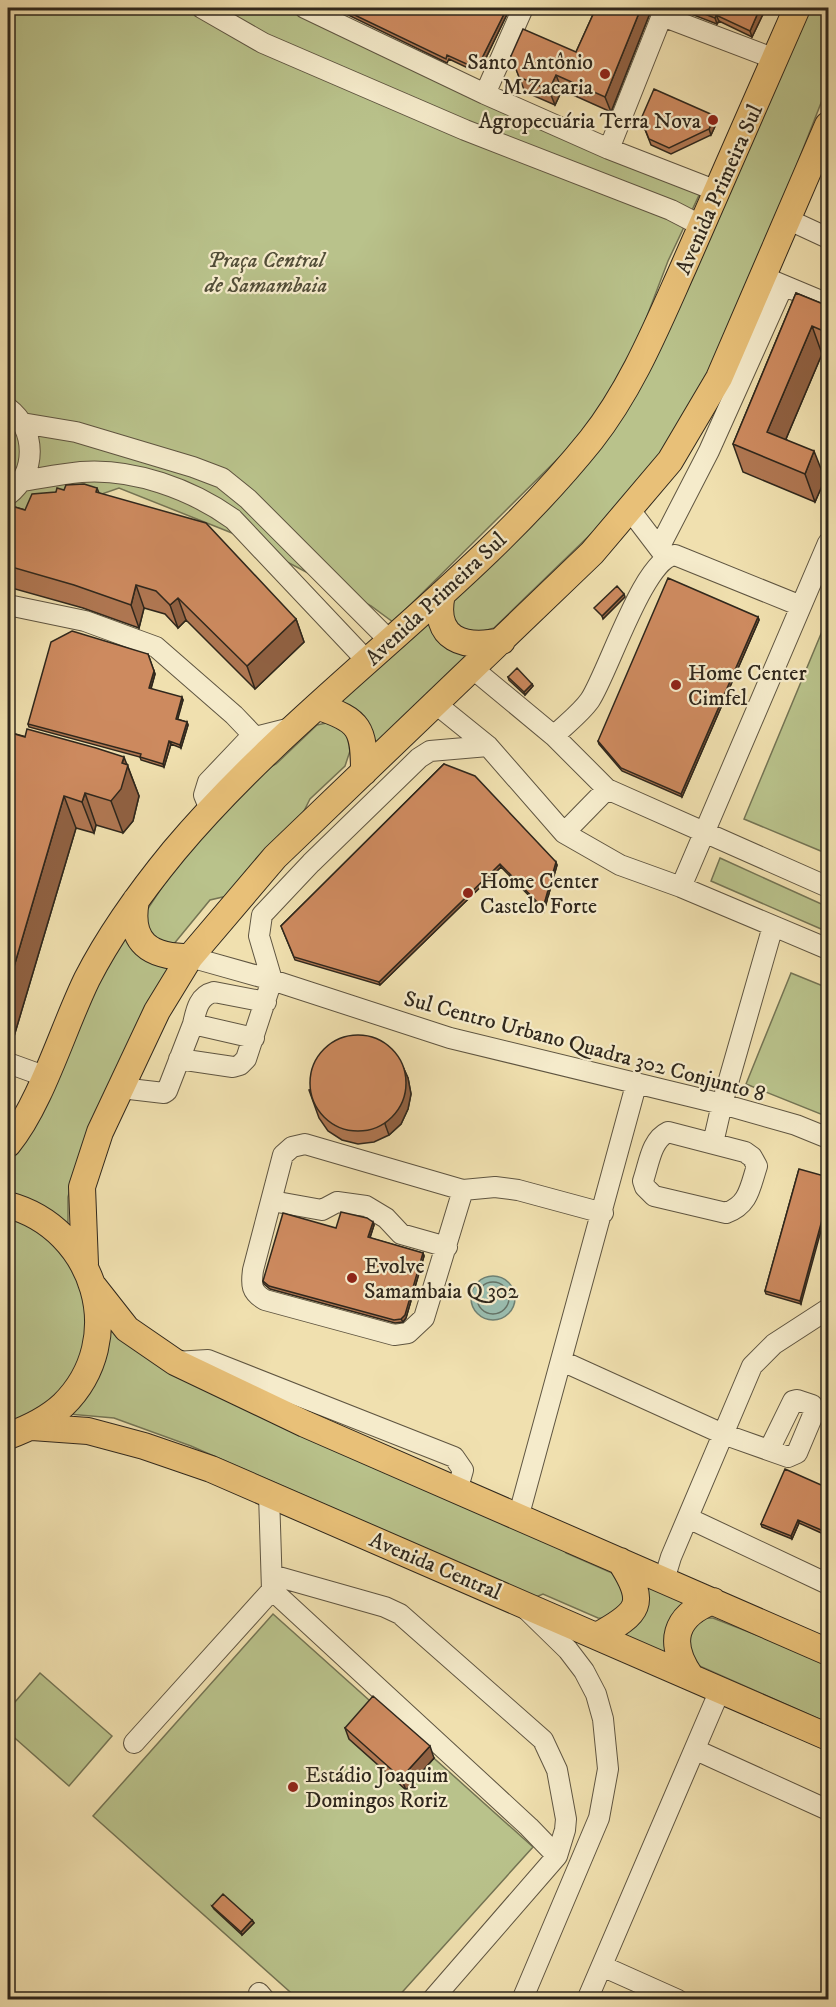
<svg xmlns="http://www.w3.org/2000/svg" width="836" height="2007" viewBox="0 0 836 2007" font-family="'IM FELL DW Pica',serif">
	<style>
		.green { fill: #b9c28b; stroke: #747454; stroke-width: 1.5 }
		.water { fill: #9abdaf; stroke: #6f8174; stroke-width: 1.5 }
		.lines { fill: none; stroke-linecap: round; stroke-linejoin: round }
		.shore { stroke: #647266; stroke-width: 1.5 }
		.minor-casing { stroke: #5f5541; stroke-width: 22 }
		.major-casing { stroke: #2f271c; stroke-width: 28 }
		.minor { stroke: #f5ebcb; stroke-width: 20 }
		.major { stroke: #e8c078; stroke-width: 26 }
		.wall { fill: #b07752; stroke: #2f271c; stroke-width: 1.5 }
		.shaded-wall { fill: #906142; stroke: #2f271c; stroke-width: 1.5 }
		.building { fill: #cd8a5f; stroke: #2f271c; stroke-width: 1.5 }
		.poi-dot { fill: #8f2418; stroke: #f5ebcb; stroke-width: 2 }
		.labels { text-anchor: middle; stroke-width: 4.5; stroke-linejoin: round; paint-order: stroke }
		.poi-label { font-size: 22px; fill: #2f271c; stroke: #f5ebcb; text-anchor: start }
		.street-label { font-size: 22px; fill: #2f271c; stroke: #f5ebcb }
		.park-label { font-size: 22px; font-style: italic; fill: #524e38; stroke: #f5ebcb }
	</style>
	<rect width="100%" height="100%" fill="#f0e0af"/>
	<filter id="stains"><feTurbulence type="fractalNoise" baseFrequency=".00333" numOctaves="4"/><feColorMatrix values="0 0 0 0 .2 0 0 0 0 .09 0 0 0 0 .02 0 0 0 .5 -.17"/></filter>
	<radialGradient id="worn" r=".72"><stop offset=".6" stop-color="#630" stop-opacity="0"/><stop offset="1" stop-color="#630" stop-opacity=".3"/></radialGradient>
	<path class="green" d="M8,8H305L701,191L668,261L636,345L593,424L393,622L371,606L232,533L119,488L21,522L8,534Z
		M801,8H828V85L778,213L704,383L655,465L595,530L494,628L470,635L442,611L604,430Z
		M434,608L477,655L374,751L332,704Z
		M828,617V854L744,819Z
		M331,722L350,736L351,748L345,766L310,799L299,821L227,896L210,900L173,945L150,946L143,916L176,866L256,775L276,764L317,725Z
		M720,858L828,907V932L711,881Z
		M126,924L175,960L75,1170L68,1197V1231L8,1196V1158L22,1141Z
		M791,973L828,988V1117L746,1084Z
		M8,1216C16,1219 26,1221 33,1226C100,1264 105,1355 49,1405C38,1414 20,1419 8,1425Z
		M106,1319L555,1537L566,1553L619,1576L630,1590L616,1619L598,1618L543,1594L536,1597L191,1446L114,1418L68,1414L88,1394L104,1347Z
		M642,1579L696,1602L670,1659L617,1636Z
		M273,1614L533,1847L396,1999H298L93,1816Z
		M706,1618H713L769,1640L791,1637L828,1654V1723L695,1664L686,1632Z
		M40,1673L112,1736L69,1786L8,1732V1710Z"/>
	<path class="water" d="M471 1298a22 22 0 1 1 44 0a22 22 0 1 1-44 0Z"/>
	<g class="lines">
		<path class="shore" d="M477 1298a16 16 0 1 1 32 0a16 16 0 1 1-32 0Z"/>
		<defs>
			<path id="minor" d="M202,8L263,43L465,130L671,210L702,226
				M305,8L485,94L609,149L717,191
				M662,16L775,59
				M485,94L523,8
				M609,149L665,8
				M787,219L828,238
				M773,281L828,304
				M8,408C37,430 37,473 8,495
				M22,423L76,432L193,467L222,478L248,499L390,641
				M21,481C41,478 61,474 81,472C133,468 191,489 233,519L368,662
				M630,510L665,556
				M659,548L709,451L783,286
				M8,605L85,621L156,647L234,715L255,737
				M472,668L554,736L607,789L828,887
				M436,704L488,746L564,833L620,865L681,887L828,949
				M554,736C565,725 581,713 590,700C608,673 644,558 675,555L801,606
				M211,812L204,795L208,782L246,742L255,737L295,727
				M564,833L607,789
				M681,887L828,543
				M190,957L272,980L450,1038L722,1104L796,1125L828,1138
				M193,1024C196,1011 198,996 214,992L266,1002
				M179,1059L233,1067L240,1065L246,1059L272,980L259,936L262,915L311,863L419,758L430,751L488,746
				M8,1063L44,1076
				M121,1088L164,1093L167,1091L193,1024L254,1038
				M668,1132L745,1152L752,1157L757,1166C750,1187 749,1205 726,1213L654,1196L645,1187L643,1181C649,1164 651,1140 668,1132Z
				M713,1143L722,1104L773,926
				M305,1144L463,1190L424,1318L408,1333L394,1335L265,1300C251,1292 251,1285 253,1270L283,1155L292,1147Z
				M463,1190L495,1187L518,1190L603,1213
				M272,1201L322,1210L337,1202L366,1206L386,1218L401,1234L447,1247
				M562,1361L723,1434L788,1457L797,1453L813,1415L812,1405L797,1400L793,1401L769,1450
				M175,1362L208,1360L454,1457L463,1470L457,1491
				M269,1494L272,1590L529,1827L557,1856L432,2000
				M518,1518L636,1085
				M688,1518L828,1584
				M272,1575L385,1607L400,1614L543,1740L557,1770L566,1819L565,1830L557,1856
				M664,1580L671,1557L752,1366L774,1344L828,1309
				M134,1743L272,1590
				M696,1750L828,1810
				M602,1966L678,2000
				M259,1993L265,2000
				M522,2000L599,1818L608,1769L603,1719L596,1694L584,1671L568,1650L526,1609
				M587,2000L720,1690"/>
			<path id="major" d="M442,594C432,640 464,649 502,641
				M319,707C360,720 364,729 364,772
				M136,900C128,943 150,957 190,957
				M8,1144C41,1104 63,1028 87,979C110,934 142,890 174,851C300,701 468,593 591,440C632,388 657,326 684,266C721,180 759,94 797,8
				M8,1205C95,1228 130,1339 63,1405C47,1420 27,1429 8,1436
				M85,1264L82,1187L100,1132L157,1011L190,957L275,857L592,553L670,461L719,378L828,125
				M94,1287L127,1329L175,1362L305,1424L828,1652
				M32,1427L88,1431L144,1446L211,1469L828,1737
				M597,1636C639,1613 648,1604 620,1561
				M691,1677C667,1643 674,1616 713,1601"/>
		</defs>
		<use href="#minor" class="minor-casing"/>
		<use href="#major" class="major-casing"/>
		<use href="#minor" class="minor"/>
		<use href="#major" class="major"/>
	</g>
	<path class="wall" d="M340,8H510L482,66L472,70L449,59L447,63L342,12Z
		M592,8H652L611,112L562,90L555,105L525,92L511,56L576,52L595,10Z
		M689,8H766L752,37L719,21L717,24L691,14Z
		M641,119L717,122L711,135L671,154L651,145Z
		M796,293L828,306V357L822,354L786,439L825,479L815,502L743,472L733,444Z
		M97,488L99,493L296,619L304,642L255,689L186,620L178,628L165,614L144,608L139,628L83,608L8,587V505L25,510L56,492L64,490Z
		M758,617L759,620L682,797L622,771L599,744L598,741Z
		M148,654L155,674L151,689L183,700L177,719L187,722L188,725L181,748L171,744L164,767L141,760L140,757L29,727L28,724Z
		M508,677L532,684L533,686L525,695L509,680Z
		M8,732L127,764L139,796L133,821L123,833L96,825L94,833L76,828L12,1043L8,1042Z
		M444,764L557,865L544,911L501,867L380,985L295,960L281,926Z
		M403,1067L408,1078L411,1094L408,1109L401,1124L389,1135L374,1142L358,1144L342,1140L328,1131L319,1118L309,1090Z
		M799,1169L801,1304L766,1294L765,1291Z
		M374,1225L370,1238L423,1253L424,1256L406,1318L403,1322L395,1323L270,1289L264,1284L263,1281L336,1228Z
		M828,1488V1536L799,1523L792,1539L762,1527L761,1524Z
		M345,1728L434,1758L406,1790L349,1739Z
		M212,1906L252,1920L254,1923L242,1935L214,1909Z"/>
	<path class="shaded-wall" d="M507,8H510L482,66L480,62Z
		M641,8H652L611,112L605,97Z
		M760,8H766L752,37L750,31Z
		M716,15L719,21L717,24L715,18Z
		M556,75L562,90L555,105L549,90Z
		M715,116L717,122L711,135L709,129Z
		M812,326L822,354L777,460L767,432Z
		M814,451L825,479L815,502L805,474Z
		M136,585L144,608L139,628L131,605Z
		M624,594L625,597L603,619L602,616Z
		M178,598L186,620L178,628L170,605Z
		M758,617L759,620L682,797L681,794Z
		M296,619L304,642L255,689L247,666Z
		M154,671L155,674L150,691L149,688Z
		M532,684L533,686L525,695L524,692Z
		M182,697L183,700L177,722L176,719Z
		M187,722L188,725L181,748L180,745Z
		M169,741L171,744L164,767L163,764Z
		M124,757L139,796L133,821L123,833L111,801Z
		M85,793L96,825L94,833L82,802Z
		M64,796L76,828L12,1043L8,1031V987Z
		M556,862L557,865L544,911L543,908Z
		M500,864L501,867L380,985L379,982Z
		M403,1067L408,1078L411,1094L408,1109L401,1124L389,1135L385,1124Z
		M828,1198V1205L801,1304L800,1301Z
		M373,1222L374,1225L369,1240L368,1237Z
		M423,1253L424,1256L406,1318L403,1322L401,1319Z
		M798,1520L799,1523L792,1539L791,1536Z
		M430,1746L434,1758L406,1790L401,1778Z
		M252,1920L254,1923L242,1935L241,1932Z"/>
	<path class="building" d="M340,8H507L480,62L471,66L447,55L446,59Z
		M596,8H641L605,97L556,75L549,90L519,77L511,56L523,29L576,52Z
		M689,8H760L750,31L716,15L715,18Z
		M654,89L715,116L709,129L669,148L649,139L641,119Z
		M796,293L828,306V333L812,326L767,432L814,451L805,474L733,444Z
		M84,484L97,488L96,492L206,523L296,619L247,666L178,598L170,605L156,591L136,585L131,605L74,585L8,566V505L25,510L32,494L56,492L57,488L64,490L66,485Z
		M668,578L758,617L681,794L621,768L598,741Z
		M617,586L624,594L602,616L594,608Z
		M72,631L148,654L154,671L149,688L182,697L176,719L187,722L180,745L169,741L163,764L140,757L141,754L28,724L51,642Z
		M517,668L532,684L524,692L508,677Z
		M27,729L96,748L124,757L122,763L128,765L121,789L111,801L85,793L82,802L64,796L8,987V732L25,737Z
		M444,764L475,776L556,862L543,908L500,864L379,982L294,957L281,926Z
		M310 1083a48 48 0 1 1 96 0a48 48 0 1 1-96 0Z
		M799,1169L828,1177V1198L800,1301L765,1291Z
		M341,1212L367,1218L373,1222L368,1237L423,1253L405,1315L401,1319L394,1320L269,1286L263,1281L283,1213L336,1228Z
		M785,1469L828,1488V1533L798,1520L791,1536L761,1524Z
		M373,1696L430,1746L401,1778L345,1728Z
		M223,1894L252,1920L241,1932L212,1906Z"/>
	<g class="poi-dot">
		<circle cx="605" cy="74" r="6"/>
		<circle cx="713" cy="120" r="6"/>
		<circle cx="676" cy="685" r="6"/>
		<circle cx="468" cy="893" r="6"/>
		<circle cx="352" cy="1278" r="6"/>
		<circle cx="293" cy="1787" r="6"/>
	</g>
	<g class="labels">
		<g class="poi-label">
			<text x="593" y="69" text-anchor="end">Santo Antônio<tspan x="593" dy="25">M.Zacaria</tspan></text>
			<text x="701" y="128" text-anchor="end">Agropecuária Terra Nova</text>
			<text x="688" y="680">Home Center<tspan x="688" dy="25">Cimfel</tspan></text>
			<text x="480" y="888">Home Center<tspan x="480" dy="25">Castelo Forte</tspan></text>
			<text x="364" y="1273">Evolve<tspan x="364" dy="25">Samambaia Q 302</tspan></text>
			<text x="305" y="1782">Estádio Joaquim<tspan x="305" dy="25">Domingos Roriz</tspan></text>
		</g>
		<g class="street-label">
			<text transform="translate(718 189) rotate(-66)" y="8">Avenida Primeira Sul</text>
			<text transform="translate(435 598) rotate(-43)" y="8">Avenida Primeira Sul</text>
			<text transform="translate(585 1045) rotate(15)" y="8">Sul Centro Urbano Quadra 302 Conjunto 8</text>
			<text transform="translate(436 1565) rotate(23)" y="8">Avenida Central</text>
		</g>
		<g class="park-label">
			<text x="266" y="267">Praça Central<tspan x="266" dy="25">de Samambaia</tspan></text>
		</g>
	</g>
	<rect width="836" height="2007" fill="none" stroke="#f0e0af" stroke-width="30"/>
	<rect x="9" y="9" width="818" height="1989" fill="none" stroke="#2f271c" stroke-width="3"/>
	<rect x="15" y="15" width="806" height="1977" fill="none" stroke="#2f271c" stroke-width="1.5"/>
	<rect width="100%" height="100%" filter="url(#stains)"/>
	<rect width="100%" height="100%" fill="url(#worn)"/>
</svg>
